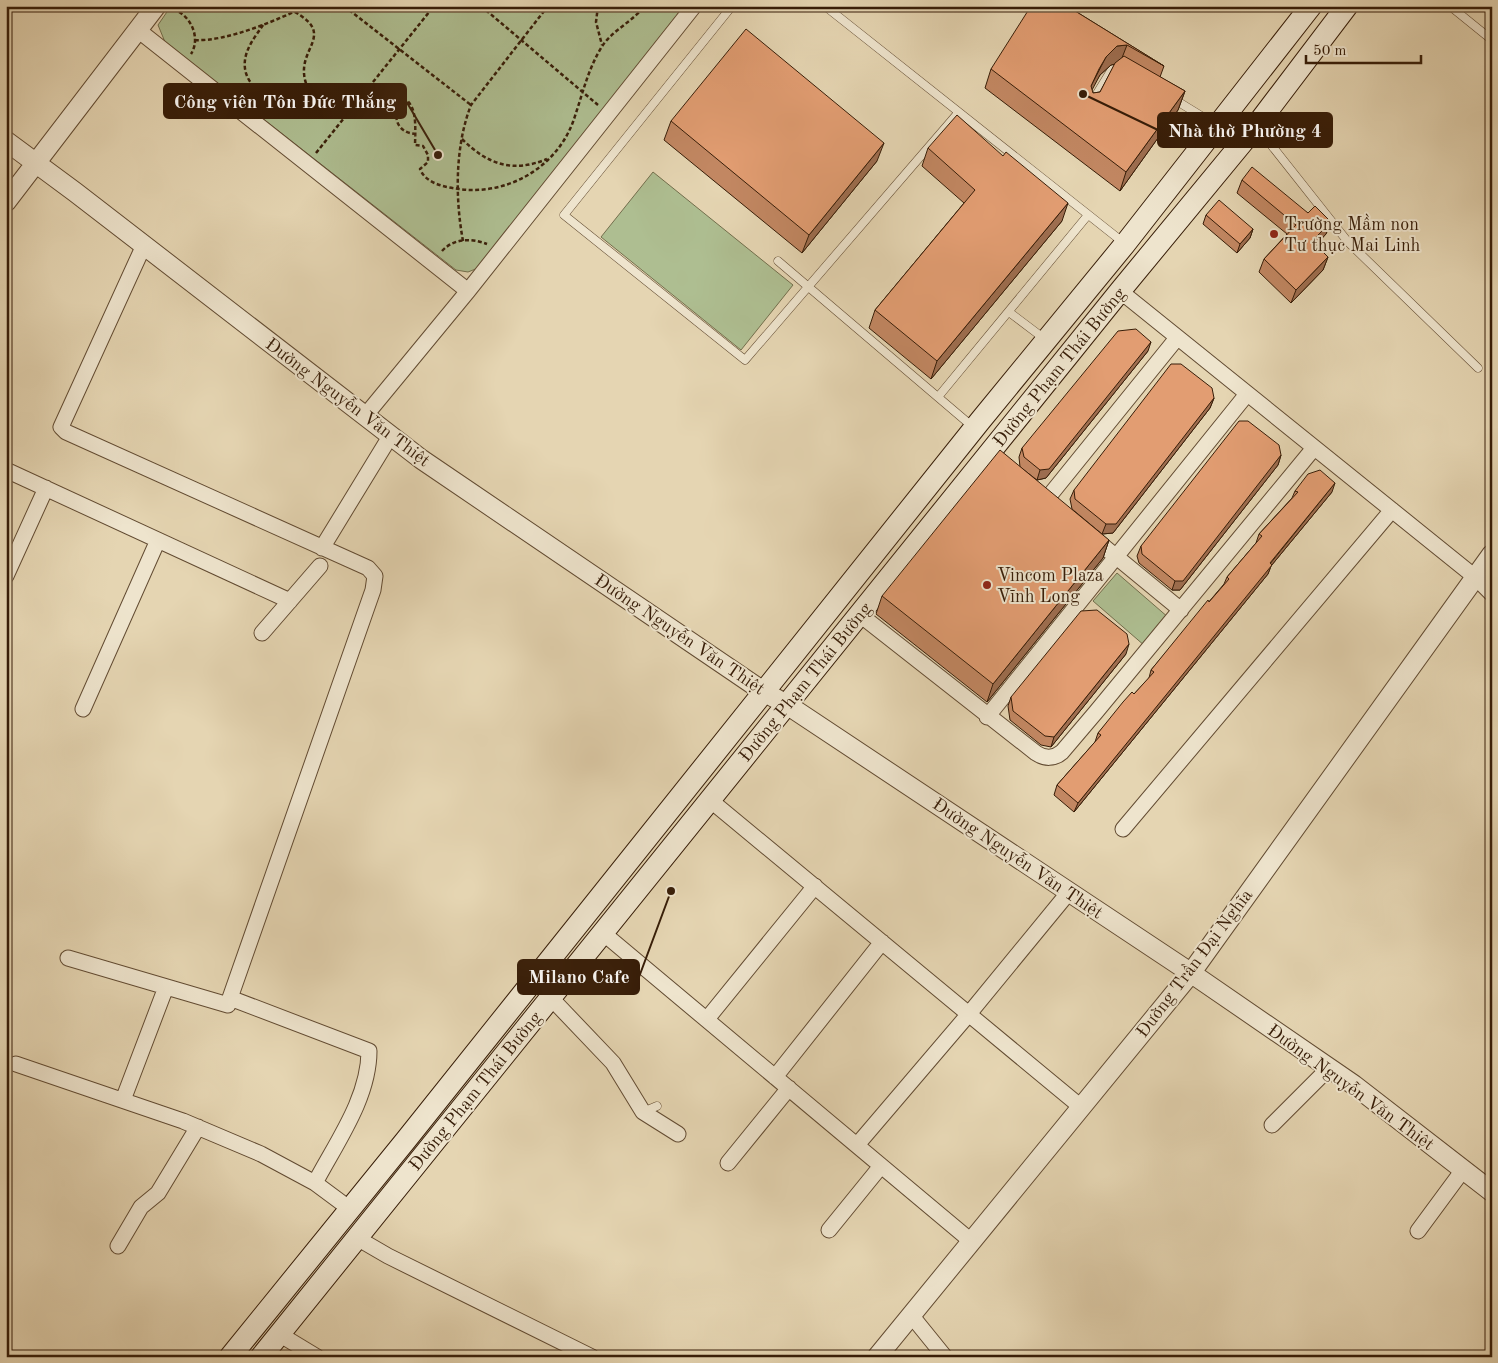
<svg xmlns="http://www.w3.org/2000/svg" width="1498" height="1363" viewBox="0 0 1498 1363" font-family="'Old Standard TT',serif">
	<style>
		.green { fill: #aebe91; stroke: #726e4c }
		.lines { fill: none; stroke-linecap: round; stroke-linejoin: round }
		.service-casing { stroke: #624b32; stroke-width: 9 }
		.minor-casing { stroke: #624b32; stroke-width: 17 }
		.tertiary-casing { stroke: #624b32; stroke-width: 21 }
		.secondary-casing { stroke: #371d08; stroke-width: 23 }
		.path { stroke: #371d08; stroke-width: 2.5; stroke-dasharray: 4 2.5; stroke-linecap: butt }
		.service { stroke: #eee4cd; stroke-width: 8 }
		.minor { stroke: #eee4cd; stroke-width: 15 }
		.tertiary { stroke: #eee4cd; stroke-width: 19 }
		.secondary { stroke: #eee4cd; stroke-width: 21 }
		.wall { fill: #c28762; stroke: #371d08; fill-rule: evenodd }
		.shaded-wall { fill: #9e6e50; stroke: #371d08 }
		.building { fill: #e29d72; stroke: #371d08 }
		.poi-dot { fill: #8f2418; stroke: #eee4cd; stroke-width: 2 }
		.labels { text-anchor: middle; stroke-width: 4; stroke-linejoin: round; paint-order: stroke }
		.poi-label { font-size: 18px; fill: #371d08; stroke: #eee4cd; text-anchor: start }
		.street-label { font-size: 18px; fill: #371d08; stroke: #eee4cd }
		.leader { fill: none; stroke: #371d08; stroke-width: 2 }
		.callout-dot { fill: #371d08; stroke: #eee4cd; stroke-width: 2 }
		.callout { fill: #371d08; stroke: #371d08; stroke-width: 2 }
		.callout-label { font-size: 19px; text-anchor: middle; font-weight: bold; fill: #fff }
	</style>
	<rect width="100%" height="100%" fill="#e5d5b2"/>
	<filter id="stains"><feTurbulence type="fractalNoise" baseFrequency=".004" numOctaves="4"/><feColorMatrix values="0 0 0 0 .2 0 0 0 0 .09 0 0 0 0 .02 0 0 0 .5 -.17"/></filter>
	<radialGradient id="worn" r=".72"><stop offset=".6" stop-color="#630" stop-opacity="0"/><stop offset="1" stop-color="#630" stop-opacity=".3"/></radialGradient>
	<path class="green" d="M171,6H684L478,268L468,272L456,270L165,42L158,25Z
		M653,172L793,285L741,350L601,237Z
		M1117,573L1169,618L1145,646L1093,601Z"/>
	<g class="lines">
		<defs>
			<path id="service" d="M732,6L564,215L745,360L958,113
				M825,6L1124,243
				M1450,6L1492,40
				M1172,98L1216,125
				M1093,100L1112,69H1122
				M1257,127L1348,242L1478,368
				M778,261L973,427
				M1009,312L1046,340
				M938,397L1088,215
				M643,1112L657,1106"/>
			<path id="minor" d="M138,30L468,291
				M144,245L61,427L66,432L368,568L375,576L373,590L230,998L369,1051C369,1098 336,1143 315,1183L350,1209
				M1120,291L1475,577L1492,594
				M365,416L468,291L694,6
				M6,470L290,601
				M1046,500L1177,338
				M1091,536L1181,610
				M322,548L391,435
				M6,576L46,488
				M859,614L1036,753C1045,759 1054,759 1062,752L1096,712L1314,448
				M262,633L320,566
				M83,709L158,540
				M987,717L1247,394
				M710,800L1081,1107
				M1123,829L1392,510
				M603,933L971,1241
				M68,958L228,1005L230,998
				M551,998L613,1063L643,1112L678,1134
				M707,1019L815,886
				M16,1064L183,1121L261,1154L315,1183
				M775,1077L882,942
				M123,1100L166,987
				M1272,1125L1329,1068
				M857,1145L968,1015L1069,892
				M728,1163L789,1088
				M829,1230L881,1166
				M1418,1231L1463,1170
				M357,1238L388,1256L592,1357
				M118,1246L141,1207L158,1193L198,1127
				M911,1315L945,1357
				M279,1334L317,1357"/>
			<path id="tertiary" d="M6,141L75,192L421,459L764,692L786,704L1191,973L1354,1085L1492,1192
				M6,202L156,6
				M877,1357L1191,973L1492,554"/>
			<path id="secondary" d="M230,1357L406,1140L980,421L1125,244L1311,6
				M261,1357L1120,291L1256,126L1347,6"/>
		</defs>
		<use href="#service" class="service-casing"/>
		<use href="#minor" class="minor-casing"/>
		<use href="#tertiary" class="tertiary-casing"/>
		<use href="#secondary" class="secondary-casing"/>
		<path class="path" d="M283,6C346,35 291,46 307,86C309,90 312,95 317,97C329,103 338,96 349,92C356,90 368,92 376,92C417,93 416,111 415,145L423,146L428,155V162L420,169C426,184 445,187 459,189C510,196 560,165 575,116C583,92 588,70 601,48C611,31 632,22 645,6
			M344,6L471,105
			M481,6L598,105
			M598,6L596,22L602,45
			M179,12C193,20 200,40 191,54
			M263,25C257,34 249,44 246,55C236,91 286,113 307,84
			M195,40C226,42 278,20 306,6
			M403,98C391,113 395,133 416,134
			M462,139C488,165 513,173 547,159
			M316,153L434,6
			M463,241C455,198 455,146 471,105L548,6
			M442,251C454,238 471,238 487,244"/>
		<use href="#service" class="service"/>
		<use href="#minor" class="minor"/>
		<use href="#tertiary" class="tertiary"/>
		<use href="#secondary" class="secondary"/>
	</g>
	<path class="wall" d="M1067,6L1164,66L1160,77L1185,91L1178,110L1120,191L985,88L991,69ZM1115,64L1100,92L1093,93L1091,89L1100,75L1111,65Z
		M671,121L877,161L802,253L664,140Z
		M928,148L1062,221L931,379L869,328L875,310L964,203L922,166Z
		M1242,180L1308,213L1331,222L1326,234L1316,245L1328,257L1323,270L1291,303L1259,272L1264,259L1287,234L1237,193Z
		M1206,215L1253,229L1250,238L1237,253L1203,224Z
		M1148,351L1046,478L1037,480L1020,467L1019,457L1022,448Z
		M1214,398L1210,408L1113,533L1102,534L1072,509L1070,499L1074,490Z
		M1281,455L1278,465L1180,590H1172L1139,563L1137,556L1141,546Z
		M1295,491L1332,492L1271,566L1268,574L1074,812L1054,795L1057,785L1095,742L1098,733L1134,694L1149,678L1151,670L1224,584L1227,577L1256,543L1259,534L1292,498Z
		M1109,540L1103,558L987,702L876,614L882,596Z
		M1126,654L1051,747L1041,745L1010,720L1008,706L1011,697Z"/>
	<path class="shaded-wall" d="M1127,45L1120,63L1111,65L1100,75L1084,105L1091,86L1106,57L1117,46Z
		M1185,91L1178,110L1120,191L1126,172Z
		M884,143L877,161L802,253L809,235Z
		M1068,203L1062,221L931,379L937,361Z
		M1331,222L1326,234L1307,254L1312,241Z
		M1253,229L1250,238L1237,253L1240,244Z
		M1328,257L1323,270L1291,303L1296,290Z
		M1151,342L1148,351L1046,478L1037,480L1040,470Z
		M1214,398L1210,408L1113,533L1102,534L1106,524Z
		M1281,455L1278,465L1180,590H1172L1175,581Z
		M1335,483L1332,492L1271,566L1268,574L1074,812L1078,803Z
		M1109,540L1103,558L987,702L993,684Z
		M1129,644L1126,654L1051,747L1054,737Z"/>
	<path class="building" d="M1031,6H1067L1164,66L1127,45L1117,46L1106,57L1099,69L1091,86L1093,93L1100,92L1115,63L1124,56L1185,91L1126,172L991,69Z
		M746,29L884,143L809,235L671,121Z
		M957,115L1003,156L1006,152L1068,203L937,361L875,310L975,190L928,148Z
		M1252,167L1308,213L1315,206L1331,222L1312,241L1328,257L1296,290L1264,259L1296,225L1242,180Z
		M1219,200L1253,229L1240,244L1206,215Z
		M1136,329L1151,342L1049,469L1040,470L1024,457L1022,448L1118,331Z
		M1171,364H1181L1212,388L1214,398L1116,524H1106L1075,499L1074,490Z
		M1239,421H1248L1279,445L1281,455L1183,581H1175L1142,554L1141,546Z
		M1000,450L1109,540L993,684L882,596Z
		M1320,470L1335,483L1270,563L1272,565L1078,803L1057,785L1101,735L1098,733L1123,702L1132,692L1134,694L1154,672L1151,670L1208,600L1209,602L1229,579L1227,577L1262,536L1259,534L1298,492L1295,491L1308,474Z
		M1097,610L1127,634L1129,644L1054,737L1045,736L1013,711L1011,697L1081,611Z"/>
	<g class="poi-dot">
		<circle cx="1274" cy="234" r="5"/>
		<circle cx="987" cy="585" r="5"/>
	</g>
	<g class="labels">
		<g class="poi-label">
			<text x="1284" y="230">Trường Mầm non<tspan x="1284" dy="21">Tư thục Mai Linh</tspan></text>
			<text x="997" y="581">Vincom Plaza<tspan x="997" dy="21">Vĩnh Long</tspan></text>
		</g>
		<g class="street-label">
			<text transform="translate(1059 367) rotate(-51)" y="6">Đường Phạm Thái Bường</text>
			<text transform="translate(348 402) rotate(37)" y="6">Đường Nguyễn Văn Thiệt</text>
			<text transform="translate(680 634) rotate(34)" y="6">Đường Nguyễn Văn Thiệt</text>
			<text transform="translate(805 682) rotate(-51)" y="6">Đường Phạm Thái Bường</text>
			<text transform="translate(1018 858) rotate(34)" y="6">Đường Nguyễn Văn Thiệt</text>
			<text transform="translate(1194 963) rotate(-53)" y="6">Đường Trần Đại Nghĩa</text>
			<text transform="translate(1351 1087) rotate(36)" y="6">Đường Nguyễn Văn Thiệt</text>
			<text transform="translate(475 1091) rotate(-51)" y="6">Đường Phạm Thái Bường</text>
		</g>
	</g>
	<path class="leader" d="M438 155L406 101M1083 94L1158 130M671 891L639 977"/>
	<g class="callout-dot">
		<circle cx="438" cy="155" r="5"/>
		<circle cx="1083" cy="94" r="5"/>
		<circle cx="671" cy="891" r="5"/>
	</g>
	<g class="callout">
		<rect x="164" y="84" width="242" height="34" rx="5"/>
		<rect x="1158" y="113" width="174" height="34" rx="5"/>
		<rect x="518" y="960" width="121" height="34" rx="5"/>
	</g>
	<g class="callout-label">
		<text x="285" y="108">Công viên Tôn Đức Thắng</text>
		<text x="1245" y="137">Nhà thờ Phường 4</text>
		<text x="579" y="983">Milano Cafe</text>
	</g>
	<rect width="1498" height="1363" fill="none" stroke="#e5d5b2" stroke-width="25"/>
	<rect x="8" y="8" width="1483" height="1348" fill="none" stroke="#371d08" stroke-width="2.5"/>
	<rect x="12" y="12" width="1473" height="1338" fill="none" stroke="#371d08"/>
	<path d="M1306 55v8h115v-8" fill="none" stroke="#371d08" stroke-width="2.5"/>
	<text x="1313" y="55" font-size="15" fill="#371d08" stroke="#eee4cd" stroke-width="4" paint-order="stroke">50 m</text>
	<rect width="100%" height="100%" filter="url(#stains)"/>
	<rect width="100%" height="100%" fill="url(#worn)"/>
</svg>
